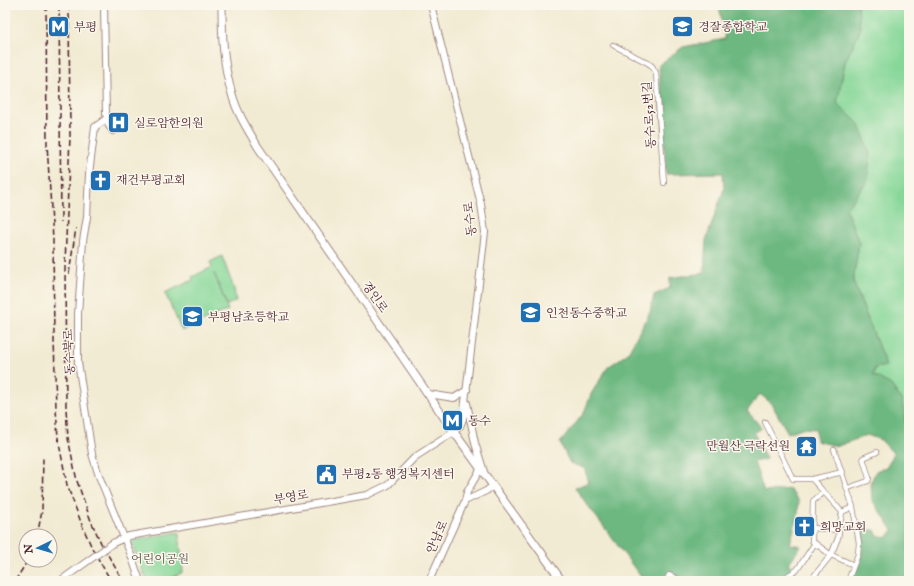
<svg xmlns="http://www.w3.org/2000/svg" width="914" height="586" viewBox="0 0 914 586" font-family="'IM FELL English','Noto Serif KR',serif">
	<style>
		.green { fill: #86d798; stroke: #687b62 }
		.forest { fill: #6cb880; stroke: #5b6c56 }
		.lines { fill: none; stroke-linecap: round; stroke-linejoin: round }
		.street-casing { stroke: #9e857f; stroke-width: 6 }
		.secondary-casing { stroke: #9e857f; stroke-width: 8 }
		.primary-casing { stroke: #9e857f; stroke-width: 9 }
		.street { stroke: #fff; stroke-width: 4.5 }
		.secondary { stroke: #fff; stroke-width: 6 }
		.primary { stroke: #fff; stroke-width: 7 }
		.rail { stroke: #4a1f2b; stroke-width: 1.5; stroke-dasharray: 6 3; stroke-linecap: butt }
		.secondary-bridge-casing { stroke: #9e857f; stroke-width: 8; stroke-linecap: butt }
		.secondary-bridge { stroke: #fff; stroke-width: 6 }
		.labels { text-anchor: middle; stroke-width: 3; stroke-linejoin: round; paint-order: stroke }
		.poi-label { font-size: 12px; fill: #4a1f2b; stroke: #fbf7ec; text-anchor: start }
		.street-label { font-size: 12px; fill: #4a1f2b; stroke: #fbf7ec }
		.park-label { font-size: 12px; fill: #5c564c; stroke: #fbf7ec }
	</style>
	<rect width="100%" height="100%" fill="#fbf7ec"/>
	<filter id="ink" filterUnits="userSpaceOnUse"><feTurbulence type="fractalNoise" baseFrequency=".025" numOctaves="2"/><feDisplacementMap in="SourceGraphic" scale="8" xChannelSelector="R" yChannelSelector="G"/><feConvolveMatrix kernelMatrix="1 2 1 2 8 2 1 2 1" color-interpolation-filters="sRGB"/></filter>
	<filter id="wash" filterUnits="userSpaceOnUse"><feTurbulence type="fractalNoise" baseFrequency=".012" numOctaves="4" result="noise"/><feDisplacementMap in="SourceGraphic" scale="16" xChannelSelector="R" yChannelSelector="G"/><feGaussianBlur stdDeviation="0.9" result="paint"/><feColorMatrix in="noise" values="0 0 0 0 0 0 0 0 0 0 0 0 0 0 0 0 0 1.4 0 .05"/><feComposite in="paint" operator="in"/></filter>
	<g filter="url(#wash)">
		<rect width="100%" height="100%" fill="#f2ebd3"/>
		<path class="green" d="M858,5H909V444L902,401L891,385L873,375L875,368L886,366L853,281L859,243L846,209L868,180L837,103L845,62L860,30Z
			M222,256L234,289L236,301L227,305L214,273L228,310L182,331L165,293L193,280L192,277L212,267L210,262Z
			M179,532L183,572L166,581H147L130,541Z"/>
		<path class="forest" d="M719,5H858L860,30L845,62L837,103L860,125L870,154L868,180L846,209L859,243L853,281L886,366L875,368L873,375L891,385L902,401L909,444V581H851L862,554L861,530H875L877,535L887,538L893,530L872,500L871,482L876,471L886,467L894,454L881,440L867,435L838,446L816,441V429L802,428L788,433L771,403L760,394L747,411L762,428L754,433L766,459L754,462L764,492L789,489L799,501L798,513L790,544L801,546L788,564L797,570L787,581H644L575,488L589,482L584,468L570,463L560,443L584,413L591,394L608,367L627,354L650,312L654,295L670,288V278L704,273L706,240L724,189L723,173L666,174L659,65L683,47L725,39Z"/>
	</g>
	<g filter="url(#ink)">
		<g class="lines">
			<defs>
				<path id="street" d="M613,45L648,63L652,66L656,73L664,183
					M765,422L793,479H812L842,512L838,538L831,555L810,581
					M834,449L853,507L859,543L858,554L848,581
					M812,479L843,472
					M848,488L868,481L869,478L863,458L877,452
					M824,492L813,501L812,541L831,555L854,565
					M842,512L853,507
					M812,528L839,530
					M666,581L669,575L682,581
					M779,581L797,570L815,543"/>
				<path id="secondary" d="M104,5L106,114L109,126L113,131
					M106,119L95,127L89,174L87,217L83,241L78,314V362L92,454L99,476L131,555L140,581
					M428,394L454,398L467,390
					M467,403L475,443L484,472
					M465,501L486,491L493,486
					M113,543L129,536L367,495L388,485L415,457L454,432L460,426L463,419L485,232L481,204L431,5
					M429,581L465,501L467,492L481,468"/>
				<path id="primary" d="M222,5C222,35 223,65 232,94C237,113 248,130 258,147L454,432L562,581"/>
			</defs>
			<use href="#street" class="street-casing"/>
			<use href="#secondary" class="secondary-casing"/>
			<use href="#primary" class="primary-casing"/>
			<use href="#street" class="street"/>
			<use href="#secondary" class="secondary"/>
			<use href="#primary" class="primary"/>
			<path class="rail" d="M46,5L47,144L53,240L54,339L56,409L58,438L67,485L82,525L92,548L111,581
				M59,5L61,222
				M69,5L70,136L65,265L66,409L68,438L77,481L91,521L101,543L123,581
				M69,274L76,228
				M37,536L42,511L43,457
				M15,581L28,560"/>
			<defs>
				<path id="secondary-bridge" d="M60,581L113,543"/>
			</defs>
			<use href="#secondary-bridge" class="secondary-bridge-casing"/>
			<use href="#secondary-bridge" class="secondary-bridge"/>
		</g>
	</g>
	<defs>
		<symbol id="metro-square" viewBox="-11 -11 22 22"><rect x="-9" y="-9" width="18" height="18" rx="4" fill="#1f6fb2" stroke="#fbf7ec"/><path d="M-5.5 5V-5H-3L0 0L3-5H5.5V5H3V-.5L0 4L-3-.5V5Z" fill="#fff"/></symbol>
		<symbol id="school-square" viewBox="-11 -11 22 22"><rect x="-9" y="-9" width="18" height="18" rx="4" fill="#1f6fb2" stroke="#fbf7ec"/><path d="M0-5L7-2L0 1L-7-2ZM-4 1L0 2.5L4 1V4Q0 6-4 4Z" fill="#fff"/></symbol>
		<symbol id="hospital-square" viewBox="-11 -11 22 22"><rect x="-9" y="-9" width="18" height="18" rx="4" fill="#1f6fb2" stroke="#fbf7ec"/><path d="M-5-5h3v3.5h4V-5h3V5h-3V1.5h-4V5h-3Z" fill="#fff"/></symbol>
		<symbol id="church-square" viewBox="-11 -11 22 22"><rect x="-9" y="-9" width="18" height="18" rx="4" fill="#1f6fb2" stroke="#fbf7ec"/><path d="M-1.2-6h2.4v3.5h3.3v2.4h-3.3V6h-2.4V-.1h-3.3v-2.4h3.3Z" fill="#fff"/></symbol>
		<symbol id="temple-square" viewBox="-11 -11 22 22"><rect x="-9" y="-9" width="18" height="18" rx="4" fill="#1f6fb2" stroke="#fbf7ec"/><path d="M0-6L5-2H3V0L6.5 2.5H4V6H1.5V3h-3V6H-4V2.5H-6.5L-3 0V-2H-5Z" fill="#fff"/></symbol>
		<symbol id="civic-square" viewBox="-11 -11 22 22"><rect x="-9" y="-9" width="18" height="18" rx="4" fill="#1f6fb2" stroke="#fbf7ec"/><path d="M-.6-6.5H3V-4.5H.6V-3L4-1V1h2V6H-6V1h2V-1L-.6-3ZM-1.2 2.5V6h2.4V2.5Z" fill="#fff"/></symbol>
	</defs>
	<g fill-rule="evenodd">
		<use href="#metro-square" x="46" y="14" width="25" height="25"/>
		<use href="#school-square" x="670" y="14" width="25" height="25"/>
		<use href="#hospital-square" x="106" y="110" width="25" height="25"/>
		<use href="#church-square" x="88" y="168" width="25" height="25"/>
		<use href="#school-square" x="518" y="300" width="25" height="25"/>
		<use href="#school-square" x="180" y="304" width="25" height="25"/>
		<use href="#metro-square" x="440" y="408" width="25" height="25"/>
		<use href="#temple-square" x="794" y="434" width="25" height="25"/>
		<use href="#civic-square" x="314" y="462" width="25" height="25"/>
		<use href="#church-square" x="792" y="514" width="25" height="25"/>
	</g>
	<g class="labels">
		<g class="poi-label">
			<text x="74" y="31">부평</text>
			<text x="698" y="31">경잘종합학교</text>
			<text x="134" y="127">실로암한의원</text>
			<text x="116" y="184">재건부평교회</text>
			<text x="546" y="317">인천동수중학교</text>
			<text x="208" y="321">부평남초등학교</text>
			<text x="468" y="425">동수</text>
			<text x="790" y="450" text-anchor="end">만월산 극락선원</text>
			<text x="342" y="478">부평2동 행정복지센터</text>
			<text x="820" y="531">희망교회</text>
		</g>
		<g class="street-label">
			<text transform="translate(649 115) rotate(-94)" y="4">동수로52번길</text>
			<text transform="translate(470 219) rotate(-96)" y="4">동수로</text>
			<text transform="translate(375 297) rotate(55)" y="4">경인로</text>
			<text transform="translate(69 352) rotate(-93)" y="4">동수북로</text>
			<text transform="translate(291 497) rotate(-10)" y="4">부영로</text>
			<text transform="translate(437 537) rotate(-66)" y="4">안남로</text>
		</g>
		<g class="park-label">
			<text x="160" y="563">어린이공원</text>
		</g>
	</g>
	<rect width="914" height="586" fill="none" stroke="#fbf7ec" stroke-width="20"/>
	<g transform="translate(38 548) rotate(265)"><circle r="19" fill="#fbf7ec" stroke="#b4a19f"/>
	<path d="M0-3L7 15L0 10L-7 15Z" fill="#1f6fb2"/>
	<text y="-6" font-size="11" font-weight="bold" text-anchor="middle" fill="#4a1f2b">N</text>
	</g>
</svg>
